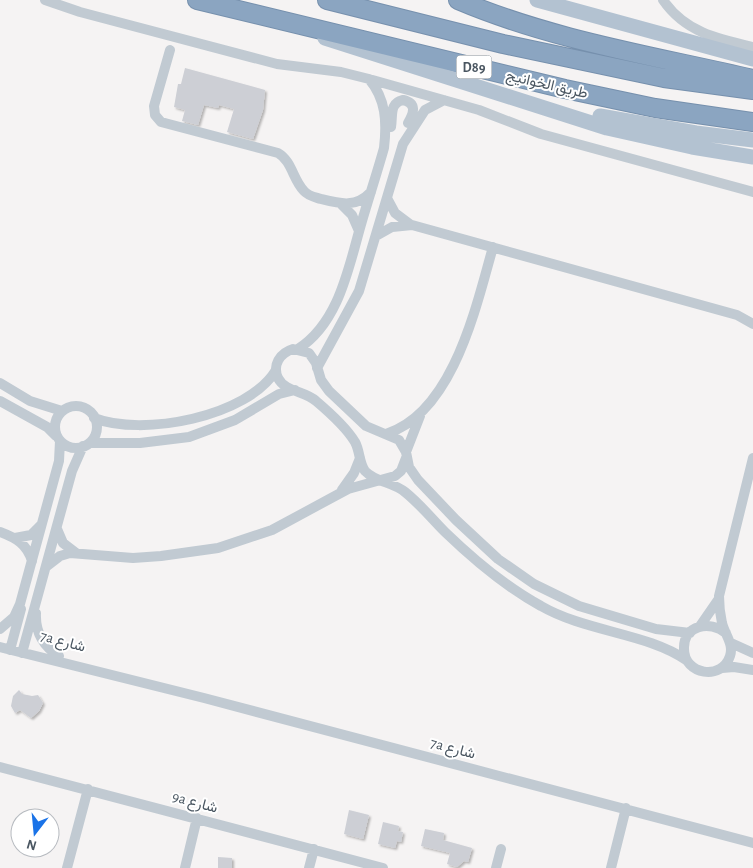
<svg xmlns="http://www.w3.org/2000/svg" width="753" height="868" viewBox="0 0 753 868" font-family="'Alegreya Sans',Vazirmatn,sans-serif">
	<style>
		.building { fill: #cdcfd5; filter: url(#shadow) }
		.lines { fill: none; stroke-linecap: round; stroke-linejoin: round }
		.highway-casing { stroke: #7690ad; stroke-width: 20 }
		.street { stroke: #c1cad2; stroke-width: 10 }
		.primary { stroke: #b3c2d1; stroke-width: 15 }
		.highway { stroke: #8ba5c1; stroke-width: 18 }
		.labels { text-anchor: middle; stroke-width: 4; stroke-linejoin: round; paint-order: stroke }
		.shield { fill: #fff; stroke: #808990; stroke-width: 1 }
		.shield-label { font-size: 14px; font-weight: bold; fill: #4a5661 }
		.street-label { font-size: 15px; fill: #4a5661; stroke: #fff }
	</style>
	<defs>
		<filter id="shadow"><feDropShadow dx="2" dy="2" stdDeviation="1" flood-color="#0004"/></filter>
	</defs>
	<rect width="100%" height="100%" fill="#f5f3f3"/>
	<path class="building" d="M185,68L265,90L263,110L253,139L227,132L234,109L219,105L218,108L204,105L198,125L182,121L185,110L174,107L178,84H181Z
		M19,690L22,694L32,696L38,695L43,703L39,711L31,718L20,710L15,713L11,706L13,696Z
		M349,810L369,815L363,839L344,834Z
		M383,822L399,826L398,831L403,832L401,842L397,841L395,848L378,844Z
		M425,829L444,833L443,840L472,848L468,862L464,861L457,867L447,864L450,853L421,846Z
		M218,857L232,858V868H218Z"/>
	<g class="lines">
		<defs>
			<path id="highway" d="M197,0L565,89L655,108L753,122
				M327,0L503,44L664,78L753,90
				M458,0C552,40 654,56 753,79"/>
		</defs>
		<use href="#highway" class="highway-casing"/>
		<path class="street" d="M45,0L80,12L277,64L341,72L369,79L479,110L541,134L753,192
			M663,0C685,32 717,39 753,47
			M170,50L154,106L155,115L161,122L278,153C292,161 293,180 304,191C308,196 315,197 321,199C341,204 356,208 371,192
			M391,127C393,116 389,103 403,100C417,103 414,113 408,123
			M387,198L395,213L411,225
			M342,205L352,215L359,231
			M376,236L392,227L412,225L737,315L753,324
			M298,349C340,322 349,265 362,221C369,197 377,173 384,148C387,122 386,99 369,79
			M317,368L359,291L403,144L425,110L444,100
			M0,383L30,401L62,411
			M0,401L47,427L56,436
			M55 427a21 21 0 1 1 42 0a21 21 0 1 1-42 0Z
			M94,418C142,437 248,417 276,370
			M386,434C453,413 476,307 493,247
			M90,443H140L189,437L235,420L279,394L295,390
			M406,452L420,416
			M342,490L354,473L360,458
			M57,529L63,543L76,553
			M0,532C16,538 27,544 32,561
			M15,538L31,535L41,525
			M47,566L60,556L70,553L133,558L161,556L218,548L272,530L348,489L395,476L401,471L406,458
			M36,613C35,632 43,646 59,656
			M700,626L718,600
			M0,629L14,617L20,604L59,461L60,441
			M726,633C710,620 683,625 684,649C684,675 722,681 730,656C734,644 725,635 722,623C720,614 719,606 719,596L753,458
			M731,643L753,653
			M0,647L204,698L753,843
			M10,650L21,609
			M22,653L72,471L83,446
			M686,660C647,633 586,632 541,606C506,587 474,560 445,532C432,519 420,504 405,492C393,482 375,482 365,471C359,463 360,451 355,442C346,427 329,412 316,401C305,391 285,392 278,378C272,365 280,353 293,349L309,353L316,363L321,380L329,391L366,426L399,440L406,452L409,467L418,480L456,520L498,559L534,584L579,606L656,629L690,633
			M722,668L734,667L753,670
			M0,767L383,868
			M67,868L88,789
			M185,868L197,818
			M309,868L314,849
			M496,868L501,849
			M611,868L626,808"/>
		<path class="primary" d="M537,0L753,59
			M325,38L607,128L692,147L753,157
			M600,116L696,133L753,140"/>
		<use href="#highway" class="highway"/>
	</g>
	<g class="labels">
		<rect class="shield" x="456.5" y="55.5" width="35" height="23" rx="4"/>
		<g class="shield-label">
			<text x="474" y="72">D89</text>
		</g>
		<g class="street-label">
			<text transform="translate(547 84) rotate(13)" y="5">طريق الخوانيج</text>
			<text transform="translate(63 641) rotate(15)" y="5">7a شارع</text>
			<text transform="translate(453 748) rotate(15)" y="5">7a شارع</text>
			<text transform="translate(195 802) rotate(15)" y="5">9a شارع</text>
		</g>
	</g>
	<g transform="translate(35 833) rotate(196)"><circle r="24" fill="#ffffff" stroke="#b7bbc0"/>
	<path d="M0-4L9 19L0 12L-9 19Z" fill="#1a73e8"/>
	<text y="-8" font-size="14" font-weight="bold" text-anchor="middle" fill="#4a5661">N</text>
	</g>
</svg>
